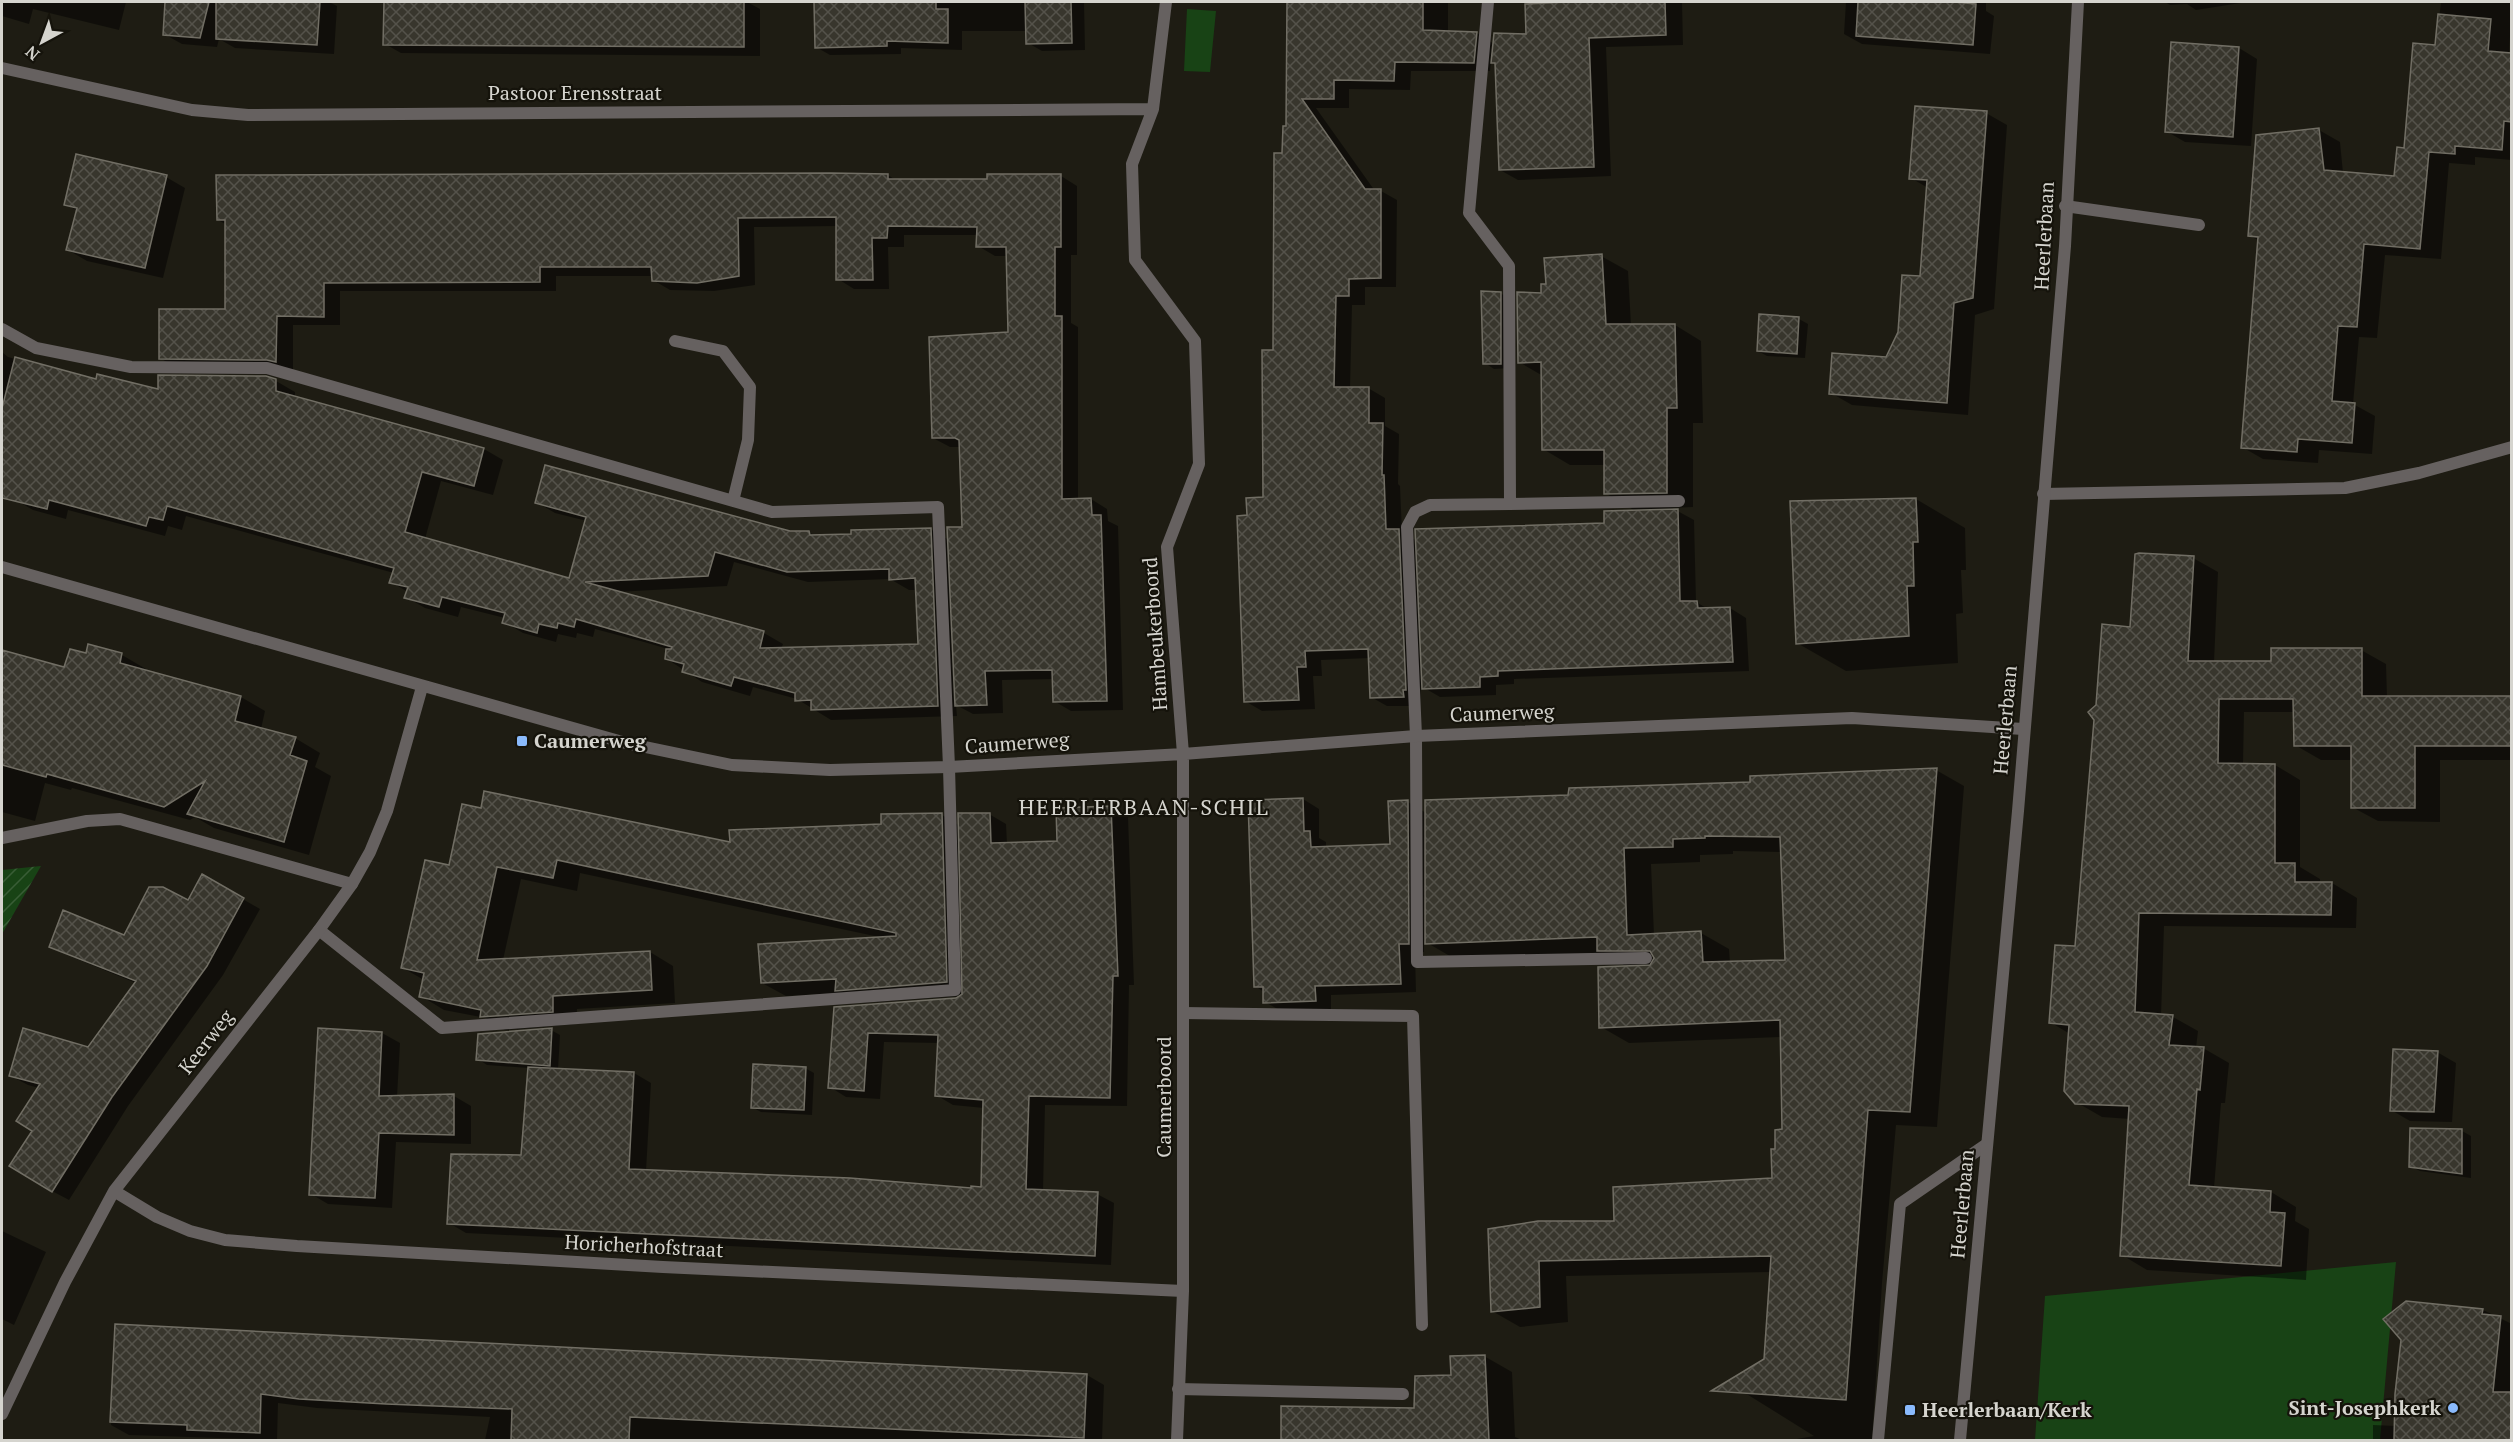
<svg xmlns="http://www.w3.org/2000/svg" width="2513" height="1442" viewBox="0 0 2513 1442" font-family="'PT Serif',serif">
	<style>
		.grass { fill: #184315 }
		.garden { fill: url(#garden-furrows) }
		.shadow { fill: #0007; fill-rule: evenodd }
		.building { fill: url(#building-cross-hatch); stroke: #716e64; stroke-width: 1.5; fill-rule: evenodd }
		.lines { fill: none; stroke-linecap: round; stroke-linejoin: round }
		.service { stroke: #666160; stroke-width: 12 }
		.minor { stroke: #666160; stroke-width: 12 }
		.tertiary { stroke: #666160; stroke-width: 12 }
		.poi-dot { fill: #8abafc; stroke: #15130b; stroke-width: 2 }
		.labels { text-anchor: middle; stroke-width: 4.5; stroke-linejoin: round; paint-order: stroke }
		.street-label { font-size: 20px; fill: #d5d4ce; stroke: #15130b }
		.poi-label { font-size: 20px; font-weight: bold; fill: #d5d4ce; stroke: #15130b; text-anchor: start }
		.quarter-label { font-size: 22px; letter-spacing: 1.5px; fill: #d5d4ce; stroke: #15130b }
	</style>
	<defs>
		<pattern id="garden-furrows" width="10" height="10" patternUnits="userSpaceOnUse" patternTransform="scale(1.5)"><rect width="10" height="10" fill="#184315"/><path d="M-1 1l2-2M0 10L10 0M9 11l2-2" fill="none" stroke="#395d36"/></pattern>
		<pattern id="building-cross-hatch" width="8" height="8" patternUnits="userSpaceOnUse" patternTransform="scale(1.5)"><rect width="8" height="8" fill="#38362d"/><path d="M0 0l8 8M0 8l8-8" fill="none" stroke="#54524a"/></pattern>
	</defs>
	<rect width="100%" height="100%" fill="#1e1c13"/>
	<path class="grass" d="M1187,9L1216,11L1210,72L1184,71Z
		M2396,1262L2380,1440H2035L2045,1296Z"/>
	<path class="garden" d="M41,866L2,934V870Z"/>
	<path class="shadow" d="M2,2H126L119,30L33,9L29,24L2,16Z
		M166,2H329L337,6L334,54L235,48L219,39L217,47L182,44L164,34Z
		M385,2H747L760,9V56L401,53L385,44Z
		M816,2H1084L1085,50L1042,51L1028,43L1027,31H962V50L901,48V54L830,55L816,47Z
		M1289,2H1448V33H1477L1494,44L1528,35L1526,2H1682L1683,45L1606,47L1611,176L1518,180L1500,170L1496,64L1491,61L1490,71H1411L1410,90L1349,89V108H1316L1375,191H1381L1397,200L1396,287H1365V305H1352L1350,389L1368,388L1385,398V426L1399,434L1398,484L1400,486L1402,532L1417,541L1605,524L1637,512L1605,493V465H1570L1543,449V376L1519,362L1547,285L1601,256L1628,271L1631,325H1675L1701,341L1703,423H1693V507L1672,508L1694,520L1696,602L1708,609L1730,608L1746,618L1749,671L1514,679V684L1496,685V695L1440,697L1421,686L1420,706H1387L1371,697L1370,658L1321,660L1322,676H1313L1315,709L1262,711L1245,701L1249,517L1264,499L1275,352L1284,155L1288,127Z
		M1846,2H1986V11L1994,16L1990,54L1862,44L1844,34Z
		M2165,2H2247L2196,10L2187,4L2170,5Z
		M2441,2H2512L2509,54H2512V160L2475,157V165L2449,163L2441,259L2385,255L2377,338L2359,337L2353,404L2375,416L2372,454L2319,450L2318,463L2263,459L2242,447L2260,241L2250,236L2319,130L2340,142L2343,173L2396,177L2436,46Z
		M2239,48L2257,59L2251,146L2185,142L2166,131Z
		M1986,113L2007,125L1994,309L1975,315L1968,415L1852,405L1831,393L1887,359L1922,278L1928,188L1911,178Z
		M888,175L897,181L988,180L1061,176L1077,186V255H1071V323L1078,327V500L1091,499L1107,509L1108,521L1118,526L1123,710L1071,711L1054,701L1053,679L1002,680L1003,713L973,714L956,705L957,716L831,720L797,699L753,687L750,696L702,682L667,659L668,649L644,642L595,629L593,637L577,633L576,638L558,634L556,642L523,633L504,622L505,618L461,607L458,617L425,608L406,597L408,592L391,582L394,573L186,516L182,530L168,526L165,536L68,510L66,519L33,510L14,499L15,496L2,492V352L8,357L97,381L160,391L276,381L295,392V397L484,449L503,460L493,495L441,481L425,539L570,579L587,521L555,513L536,502L790,533L809,532L817,537L930,529L949,540L963,528L961,447H950L933,438L1010,334L1007,256H995L978,246V235H904V247H888L889,289H854L838,279V226L754,227L755,285L714,291L670,290L653,280V276H556V291H340V325H293V370L177,368L160,358L227,311V225L218,220ZM734,562L808,582L890,579L909,590H917L920,646L781,649L783,644L764,633L616,592L727,586Z
		M166,177L185,188L163,278L87,261L68,250L78,211L65,204Z
		M1500,293L1509,298L1510,368L1494,369L1485,363Z
		M1799,319L1808,324L1805,358L1767,356L1758,351Z
		M1916,499L1965,528L1966,570H1961L1963,613L1956,614L1958,663L1846,671L1797,643Z
		M2193,558L2218,572L2214,662H2272L2361,650L2386,664L2387,697H2512V760H2440V822L2378,821L2352,807L2353,760H2321L2295,745V712H2244L2243,765H2275L2300,780V867L2320,879V883H2332L2357,898L2356,928L2164,926L2161,1016L2173,1017L2198,1031L2196,1048H2203L2229,1063L2225,1103H2221L2214,1188L2271,1192L2296,1207L2295,1221L2309,1229L2306,1280L2147,1270L2122,1255L2130,1119L2102,1117L2076,1102L2070,1034L2050,1022L2076,947L2097,706L2132,628Z
		M89,646L122,655L146,669V671L241,697L265,711L261,729L295,738L320,753L315,767L331,776L309,855L214,828L195,817L190,820L72,788L71,790L45,783L35,821L2,812V660L4,652L66,669L87,655Z
		M1936,770L1964,786L1937,1127L1896,1125L1882,1283L1872,1440H1791L1814,1436L1745,1393L1765,1360L1771,1272L1566,1276L1568,1322L1520,1327L1492,1311L1489,1230L1615,1222L1773,1180L1777,1150L1784,1131L1782,1037L1629,1043L1601,1027L1629,968L1605,953L1455,959L1424,941V952L1415,953L1416,992L1331,995V1009L1281,1011L1265,1002L1264,992L1255,986L1303,799L1319,809V838L1326,842V847L1391,845L1408,802L1426,813L1570,796ZM1733,851L1782,852L1787,961L1730,963L1729,949L1701,933L1654,935L1651,864L1700,862V855L1733,854Z
		M1111,807L1128,817L1134,985H1129L1127,1106L1045,1105L1043,1191L1097,1194L1114,1203L1111,1265L466,1233L449,1223L522,1157L529,1068L487,1065L478,1059L551,1030L560,1035L558,1070L634,1073L651,1083L646,1171L973,1189L982,1188L984,1108L953,1105L936,1095L939,1043L884,1042L880,1099L846,1097L830,1087L835,1009L956,1000L962,996L860,1003L842,993L786,996L762,983L879,937L580,873L577,891L521,879L503,960L650,952L673,966L675,1003L577,1009L576,1024L505,1030L486,1018L444,1010L421,996L424,980L403,968L450,867L731,844L883,826L942,815L960,826L989,814L1006,824L1007,844L1059,842L1057,810Z
		M203,876L260,909L223,975L128,1106L69,1200L52,1191L34,1130L39,1088L28,1085L11,1076L88,1048L136,983L67,955L51,946L125,937L188,902Z
		M320,1030L382,1033L400,1043L397,1097L454,1096L471,1106V1144L396,1142L392,1208L328,1204L311,1194Z
		M2437,1052L2456,1063L2452,1122L2410,1121L2391,1110Z
		M805,1068L814,1073L812,1115L761,1112L752,1107Z
		M2412,1130L2462,1131L2471,1136V1178L2420,1171L2411,1166Z
		M2,1231L46,1252L14,1325L2,1319Z
		M2483,1310L2512,1324V1440H2373V1425L2396,1426Z
		M117,1326L1087,1375L1104,1385L1102,1440H485L490,1417L317,1408L278,1403L277,1440L129,1435L111,1425Z
		M1484,1356L1512,1372L1515,1437L1522,1440H1282L1283,1407L1415,1410L1452,1376Z"/>
	<path class="building" d="M165,2H209L200,38L163,35Z
		M216,2H320L317,45L216,39Z
		M384,2H744V47L383,45Z
		M814,2H936V9H948V43L887,41V46L815,48Z
		M1025,2H1071L1072,43L1026,44Z
		M1287,2H1423V30L1477,32L1474,63L1395,62L1394,81L1334,80V99H1302L1365,189H1381V278L1349,279V296H1336L1334,387H1369V423H1383L1382,475H1384L1386,529H1399L1406,690H1403L1404,697L1370,698L1368,649L1305,651L1306,667H1297L1299,700L1244,702L1237,516L1247,515L1246,498L1263,497L1262,350H1273L1274,153H1282L1283,126H1286Z
		M1568,2H1665L1666,35L1589,38L1594,167L1499,170L1495,63H1491L1494,33L1526,34L1525,4Z
		M1858,2H1954L1976,4L1973,45L1856,36Z
		M2438,14L2491,19L2488,51L2511,53V122L2504,121L2502,150L2455,146V154L2429,152L2420,249L2364,244L2357,327L2338,326L2332,401L2355,403L2352,443L2298,439L2297,452L2241,448L2258,237L2248,236L2256,135L2319,128L2324,170L2394,176L2397,147L2404,148L2413,43L2435,45Z
		M2171,42L2239,47L2233,137L2165,132Z
		M1915,106L1987,111L1973,298L1954,303L1947,403L1829,394L1832,353L1886,357L1898,332L1902,275L1920,276L1927,180L1909,179Z
		M76,154L167,175L145,268L66,250L77,208L64,205Z
		M831,173L888,174V179H987V174H1061V247H1055V316H1062V499L1091,498L1092,515H1101L1107,701L1053,702L1052,670L985,671L987,705L955,706L947,527H962L959,440L955,438H932L929,337L1008,332L1006,247H976L977,227L888,226L887,238H872L873,280H836V217L738,218L739,276L697,283L652,281L651,267H540V282L324,283V317L277,316L276,362L267,360L159,359V309H225V220H217L216,175Z
		M1602,254L1606,324H1675L1677,408H1667V493L1604,494V450H1542L1541,362L1518,363L1517,292L1541,293V284H1546L1544,258Z
		M1481,291L1501,292V364H1483Z
		M1759,314L1799,317L1797,354L1757,351Z
		M15,357L96,379L97,374L158,389V375L266,376L276,379V391L484,448L474,486L422,472L405,532L569,578L586,517L535,503L545,465L790,531H809L810,535L851,534V530L931,528L938,706L811,710V700L795,701V693L734,677L731,686L682,672L684,664L665,659L666,649H671L672,647L576,619L574,627L558,623L557,628L539,624L537,633L502,623L505,613L442,597L439,607L404,598L408,587L389,583L394,568L167,506L163,520L149,517L146,526L49,500L47,509L2,498V408ZM715,552L787,572L889,569V580L915,578L918,644L760,648L764,631L585,582L708,576Z
		M1916,498L1918,542H1913L1914,586H1907L1909,636L1796,644L1790,501Z
		M1678,509L1680,601H1697L1698,608L1730,607L1733,662L1498,671V676L1480,677V687L1422,689L1415,529L1604,523V511Z
		M2139,553L2194,556L2188,661H2271V648H2362V696H2511V746H2415V808H2351V746H2294L2293,699H2219L2218,763L2275,764V863H2295V882H2332L2331,915L2139,913L2135,1012L2173,1015L2169,1045L2204,1047L2200,1090L2197,1089L2189,1185L2271,1191L2270,1212L2285,1213L2281,1266L2120,1256L2129,1106L2075,1104L2064,1091L2069,1025L2049,1023L2055,945L2075,946L2094,720L2088,712L2096,705L2102,624L2130,627L2135,554Z
		M88,644L122,653L120,663L241,696L235,721L296,737L290,755L307,761L284,842L187,814L205,781L164,807L47,774L46,777L2,765V650L64,667L70,649L86,653Z
		M1937,768L1910,1112L1868,1110L1846,1400L1711,1391L1764,1359L1771,1256L1539,1261L1540,1307L1491,1312L1488,1229L1538,1221H1614L1613,1187L1772,1178L1771,1149H1775V1130L1782,1129L1780,1020L1599,1028L1598,967L1650,965L1654,958L1650,951H1597V937L1425,944V800L1568,795L1569,788L1750,782V776ZM1705,836L1780,837L1785,960L1703,962L1701,931L1627,935L1624,848L1673,847V839L1705,838Z
		M484,791L730,842L729,830L881,824V814L942,813L947,982L835,991L836,979L761,983L758,944L896,936V933L557,860L553,878L497,867L477,960L650,951L652,990L553,996V1012L480,1017L481,1010L419,997L424,973L401,968L425,860L449,865L462,804L481,808Z
		M1303,798L1304,831H1310L1311,847L1390,844L1388,801L1408,800L1409,944H1399L1401,984L1315,986L1316,1001L1263,1003V987H1254L1248,800Z
		M1111,806L1118,976H1113L1110,1098L1029,1096L1026,1189L1098,1192L1095,1256L447,1224L451,1154L521,1155L528,1067L634,1072L629,1169L850,1178L971,1188V1186L981,1187L983,1100L935,1096L938,1035L868,1033L864,1091L828,1088L834,1007L956,998L962,994L958,813H990L991,843L1057,841L1056,808Z
		M202,874L244,898L207,966L112,1097L52,1192L9,1166L32,1131L16,1121L40,1084L9,1076L23,1028L88,1047L136,981L49,947L63,910L124,935L149,887H163L188,900Z
		M318,1028L382,1032L379,1096L454,1094V1135L379,1133L375,1198L309,1195Z
		M552,1028L550,1066L476,1060L478,1034Z
		M2393,1049L2438,1051L2434,1112L2390,1111Z
		M753,1064L806,1067L804,1110L751,1108Z
		M2410,1128L2462,1129V1174L2409,1167Z
		M2406,1301L2483,1309L2482,1314L2501,1316L2493,1392H2511V1440H2394L2395,1394L2401,1340L2383,1319Z
		M115,1324L1087,1374L1084,1438L630,1417L629,1440H511L512,1409L386,1404L299,1399L261,1394L260,1433L187,1430V1425L110,1422Z
		M1485,1355L1489,1440H1281V1406L1414,1408L1415,1376L1451,1375L1450,1356Z"/>
	<g class="lines">
		<path class="service" d="M1488,2L1469,213L1509,266L1510,504L1430,505L1415,512L1407,527L1416,736L1417,962L1646,958
			M2065,206L2199,225
			M2,329L36,348L131,367L267,368L772,512L938,507L949,767L955,990L442,1028L319,930
			M675,341L723,351L750,387L748,440L733,501
			M2043,494L2345,488L2419,473L2512,447
			M1510,504L1679,501
			M2,838L87,821L120,819L352,884
			M1183,1013L1413,1016L1422,1325
			M1178,1389L1403,1394
			M1878,1440L1900,1204L1987,1144"/>
		<path class="minor" d="M1166,2L1153,109L1132,164L1135,260L1195,341L1199,464L1167,547L1183,754V1291L1177,1440
			M2,68L192,110L248,115L1153,109
			M2,567L626,743L732,765L830,770L949,767L1183,754L1416,736L1852,718L2023,729
			M114,1191L157,1217L190,1231L225,1240L297,1246L663,1267L1183,1291
			M2,1414L65,1282L114,1191L319,930L352,884L370,852L387,811L422,687"/>
		<path class="tertiary" d="M1960,1440L2018,811L2065,246L2078,2"/>
	</g>
	<g class="poi-dot">
		<rect x="516" y="735" width="12" height="12" rx="3"/>
		<circle cx="2453" cy="1408" r="6"/>
		<rect x="1904" y="1404" width="12" height="12" rx="3"/>
	</g>
	<g class="labels">
		<g class="street-label">
			<text x="575" y="100">Pastoor Erensstraat</text>
			<text transform="translate(2044 236) rotate(-87)" y="7">Heerlerbaan</text>
			<text transform="translate(1155 634) rotate(-94)" y="7">Hambeukerboord</text>
			<text transform="translate(1502 713) rotate(-2)" y="7">Caumerweg</text>
			<text transform="translate(2005 720) rotate(-85)" y="7">Heerlerbaan</text>
			<text transform="translate(1017 743) rotate(-4)" y="7">Caumerweg</text>
			<text transform="translate(206 1042) rotate(-52)" y="7">Keerweg</text>
			<text transform="translate(1164 1097) rotate(-90)" y="7">Caumerboord</text>
			<text transform="translate(1962 1204) rotate(-85)" y="7">Heerlerbaan</text>
			<text transform="translate(644 1246) rotate(3)" y="7">Horicherhofstraat</text>
		</g>
		<g class="poi-label">
			<text x="534" y="748">Caumerweg</text>
			<text x="2441" y="1415" text-anchor="end">Sint-Josephkerk</text>
			<text x="1922" y="1417">Heerlerbaan/Kerk</text>
		</g>
		<g class="quarter-label">
			<text x="1144" y="815">HEERLERBAAN-SCHIL</text>
		</g>
	</g>
	<rect width="2513" height="1442" fill="none" stroke="#d5d4ce" stroke-width="6"/>
	<g transform="translate(42 42) rotate(221)" stroke="#15130b" stroke-width="4.5" paint-order="stroke">
	<path d="M0-4.5L10 22L0 15L-10 22Z" fill="#d5d4ce"/>
	<text y="-9" font-size="16" font-weight="bold" text-anchor="middle" fill="#d5d4ce">N</text>
	</g>
</svg>
